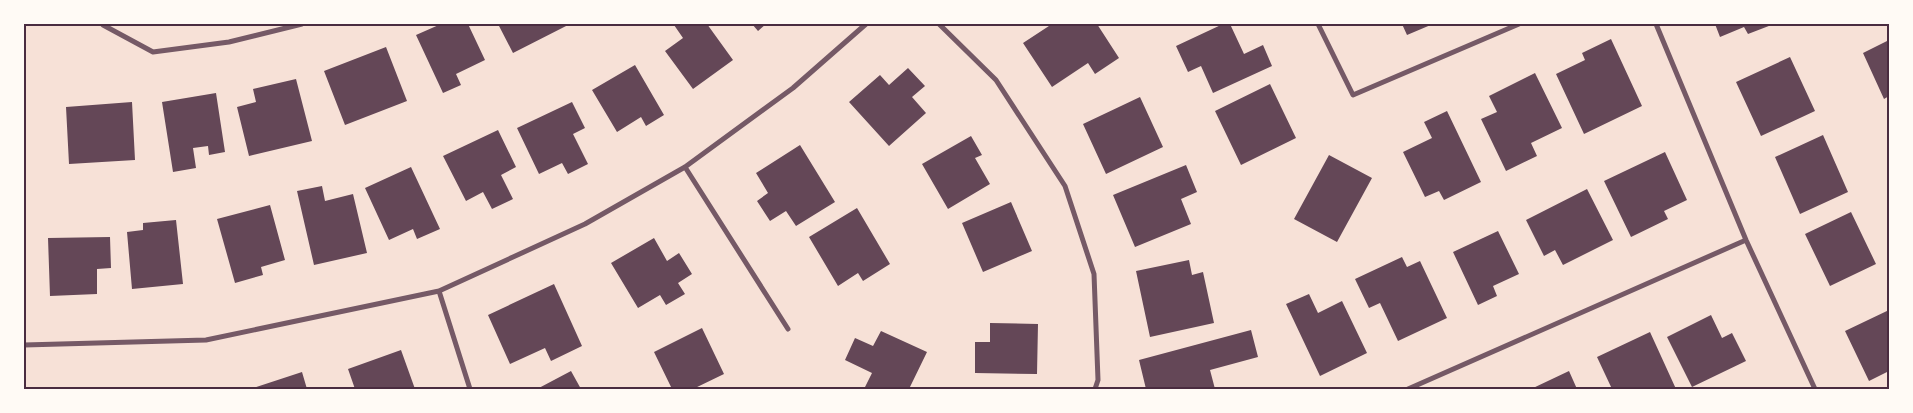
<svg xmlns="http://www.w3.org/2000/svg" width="1913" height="413" viewBox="0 0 1913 413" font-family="'Times New Roman',serif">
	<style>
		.building { fill: #644757 }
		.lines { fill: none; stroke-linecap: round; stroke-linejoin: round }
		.minor { stroke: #755966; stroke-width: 5 }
		.neatline { fill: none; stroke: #4a2c40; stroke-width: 2 }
	</style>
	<rect width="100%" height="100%" fill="#f7e1d7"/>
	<path class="building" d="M441,24H468L485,60L456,74L461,85L443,93L416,35Z
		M498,24H570L513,53Z
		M675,24H707L733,60L693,89L665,51L683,38L674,25Z
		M752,24H766L758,31Z
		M1052,24H1097L1119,58L1095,74L1088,63L1052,87L1023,43Z
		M1223,24H1230L1244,54L1263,45L1272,66L1213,93L1201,66L1188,72L1176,46Z
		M1402,24H1433L1407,35Z
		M1715,24H1774L1748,34L1744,27L1720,37Z
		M1611,39L1642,106L1584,134L1556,74L1585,60L1582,53Z
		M1889,40V96L1884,99L1863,53Z
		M386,47L407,101L345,125L324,71Z
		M1790,57L1815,111L1761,136L1736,82Z
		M635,65L664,115L646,126L641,117L617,132L592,90Z
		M908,68L925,86L912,97L926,113L889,146L849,102L880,75L889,85Z
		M1535,73L1562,128L1531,143L1537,156L1506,171L1481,119L1497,112L1489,96Z
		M296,79L312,141L249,156L237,107L256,102L253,89Z
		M1270,84L1296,138L1241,165L1215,111Z
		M216,93L225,152L209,155L208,146L193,148L196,168L173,172L162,102Z
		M1140,97L1163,147L1106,174L1083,124Z
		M132,102L135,160L69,164L66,107Z
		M572,102L585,128L573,134L588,164L568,174L562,163L539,174L517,128Z
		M1447,111L1481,182L1444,200L1439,191L1425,197L1403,152L1432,138L1424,122Z
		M498,130L516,167L501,175L513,199L492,209L483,192L466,201L443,156Z
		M1823,135L1848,192L1800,214L1775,157Z
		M971,136L982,155L975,158L990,184L948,209L922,164Z
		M800,145L835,202L796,226L786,211L770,221L757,201L768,193L756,173Z
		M1665,152L1687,200L1664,211L1668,219L1631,237L1604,181Z
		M1329,155L1372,178L1337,242L1294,219Z
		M1186,165L1197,192L1181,199L1191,224L1135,247L1113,195Z
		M411,167L440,229L417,239L413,229L389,240L365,188Z
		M322,186L325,201L353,194L367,253L314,265L297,191Z
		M1587,189L1613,240L1563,265L1555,250L1544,256L1526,220Z
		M1011,202L1032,251L983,272L962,223Z
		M270,205L285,260L261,267L263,275L235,283L217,219Z
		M857,208L890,264L863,281L858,273L838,286L809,237Z
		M1851,212L1876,264L1830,286L1805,234Z
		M176,220L183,284L132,289L127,232L143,230V223Z
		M1498,231L1519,274L1493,286L1497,296L1478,305L1453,252Z
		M110,237L111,268L97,269V294L50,296L48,238Z
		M654,238L667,261L679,253L692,274L678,283L685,294L666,305L660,295L638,308L611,263Z
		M1402,257L1407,267L1420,261L1447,318L1398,341L1380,303L1369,308L1355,279Z
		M1189,260L1192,275L1203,272L1214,323L1150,337L1136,271Z
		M554,284L582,346L551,361L545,348L510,364L488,315Z
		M1309,294L1318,313L1342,301L1367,353L1320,376L1286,304Z
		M1889,310V371L1869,381L1845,331Z
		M1711,315L1722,338L1732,333L1746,361L1692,387L1667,337Z
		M990,323L1038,324L1037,374L975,373V342H990Z
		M702,328L724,374L693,389H672L654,352Z
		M1251,330L1258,357L1210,370L1215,389H1146L1139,360Z
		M881,331L927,352L909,389H869L865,387L872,373L845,360L855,338L873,346Z
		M1650,332L1676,389H1612L1597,357Z
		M401,350L415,389H355L348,369Z
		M571,371L581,389H537Z
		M1569,371L1577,389H1531Z
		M302,372L307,389H250Z"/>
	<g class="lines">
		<path class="minor" d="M939,24L996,80L1065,186L1094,274L1098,380L1095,389
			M1318,24L1353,95L1519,24
			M1656,24L1746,240L1815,389
			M103,25L153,52L229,42L302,24
			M685,167L788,329
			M439,291L470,389
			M24,345L206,340L439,291L585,224L685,167L793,88L866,24
			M1408,389L1746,240"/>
	</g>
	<rect width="1913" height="413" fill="none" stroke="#fffaf5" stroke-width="50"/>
	<rect x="25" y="25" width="1863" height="363" class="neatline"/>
</svg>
